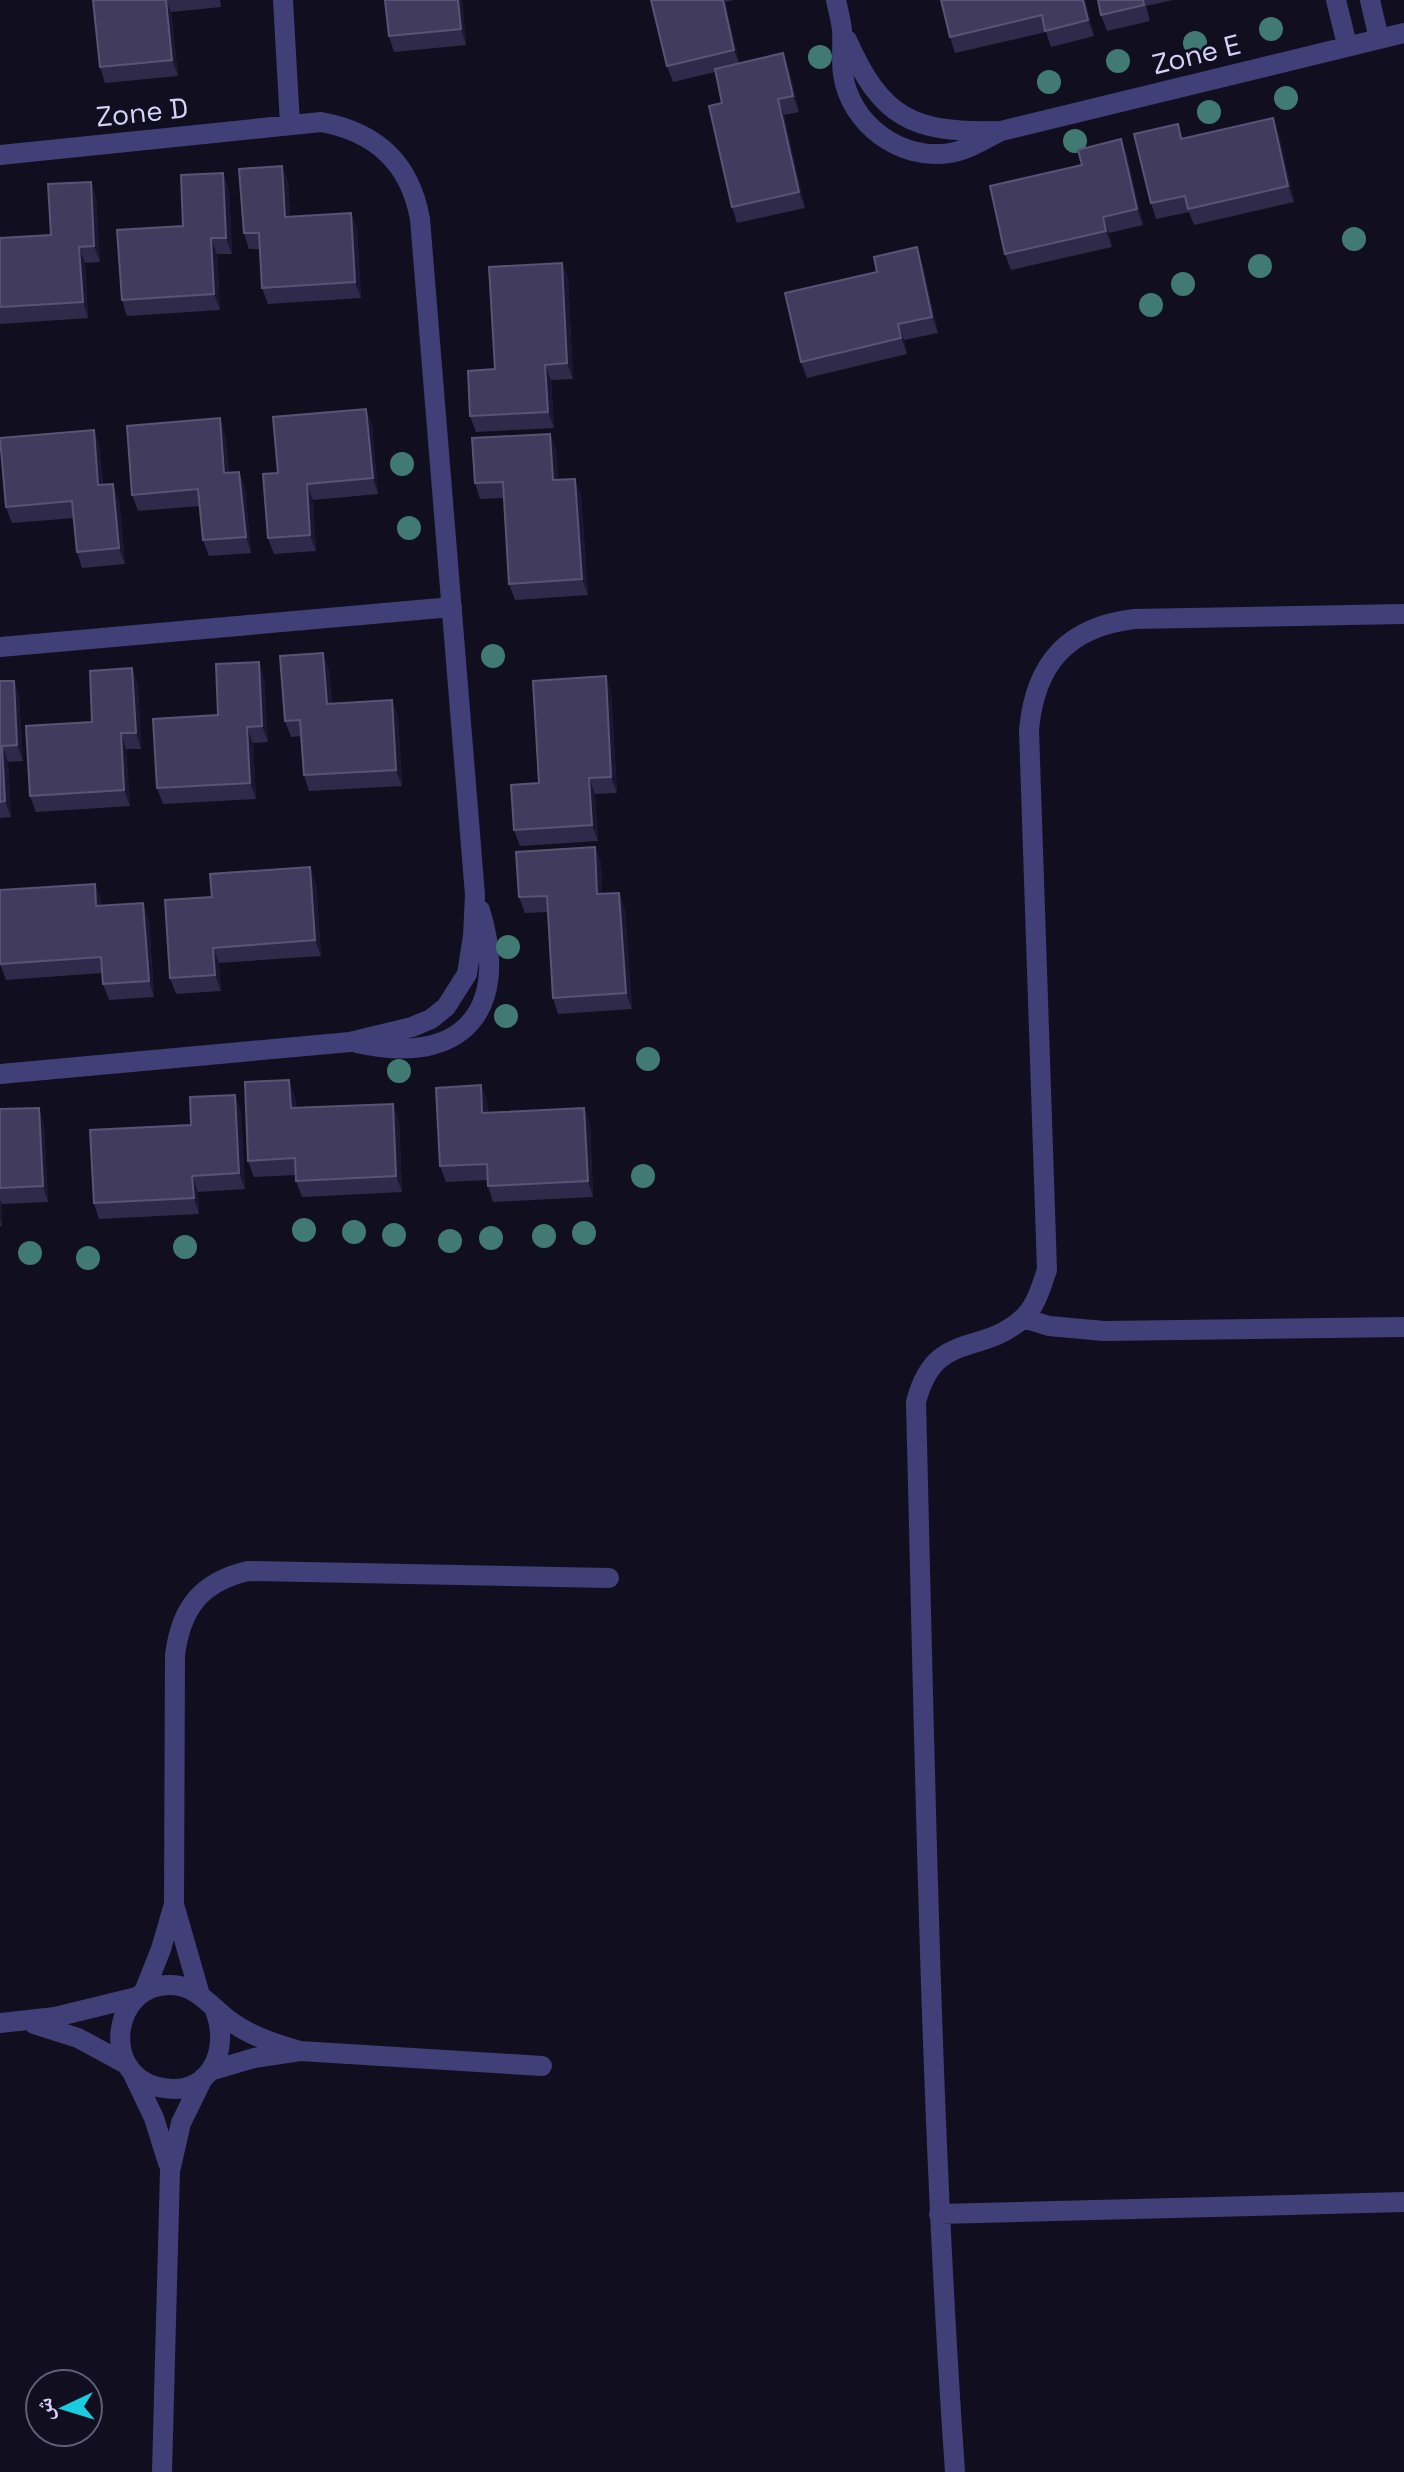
<svg xmlns="http://www.w3.org/2000/svg" width="1404" height="2472" viewBox="0 0 1404 2472" font-family="'Space Grotesk','Noto Naskh Arabic',sans-serif">
	<style>
		.lines { fill: none; stroke-linecap: round; stroke-linejoin: round }
		.minor { stroke: #413f78; stroke-width: 20 }
		.tree { fill: #407a72 }
		.wall { fill: #302a4a }
		.shaded-wall { fill: #1c1731 }
		.building { fill: #413c5d; stroke: #595376; stroke-width: 2 }
		.labels { text-anchor: middle; stroke-width: 6; stroke-linejoin: round; paint-order: stroke }
		.street-label { font-size: 28px; fill: #d6d2fa; stroke: #110f1f }
	</style>
	<rect width="100%" height="100%" fill="#110f1f"/>
	<g class="lines">
		<path class="minor" d="M283,0L290,124
			M836,0C838,10 841,20 842,30C843,45 841,60 843,74C850,124 900,161 950,153C968,150 985,139 1001,131L1404,33
			M1336,0L1347,45
			M1370,0L1379,39
			M847,40C881,117 912,133 995,131
			M0,155L321,122C376,132 410,163 420,219L475,895L473,936L467,974L446,1007L431,1019L412,1027L350,1042L0,1074
			M0,647L452,607
			M357,1043C462,1067 511,1011 480,910
			M1023,1318L1049,1326L1104,1331L1404,1327
			M175,1908L200,1995
			M144,1992L161,1949L174,1904L175,1655C181,1608 201,1582 248,1571L609,1578
			M215,2010C231,2051 209,2099 158,2087C100,2074 112,1982 172,1985C199,1986 213,2010 233,2023C253,2037 276,2044 300,2051
			M0,2023L55,2017L137,1997
			M34,2024L78,2038L126,2064
			M210,2071L254,2058L300,2051L542,2066
			M133,2074L154,2118L168,2163
			M939,2214L1404,2202
			M162,2472L170,2171L181,2123L203,2078
			M955,2472C930,2116 925,1759 916,1402C935,1329 980,1357 1022,1319C1036,1307 1041,1287 1047,1270L1029,730C1035,664 1067,627 1134,619L1404,614"/>
	</g>
	<g class="tree">
		<circle cx="1271" cy="29" r="12"/>
		<circle cx="1195" cy="43" r="12"/>
		<circle cx="820" cy="57" r="12"/>
		<circle cx="1118" cy="61" r="12"/>
		<circle cx="1049" cy="82" r="12"/>
		<circle cx="1286" cy="98" r="12"/>
		<circle cx="1209" cy="112" r="12"/>
		<circle cx="1075" cy="141" r="12"/>
		<circle cx="1354" cy="239" r="12"/>
		<circle cx="1260" cy="266" r="12"/>
		<circle cx="1183" cy="284" r="12"/>
		<circle cx="1151" cy="305" r="12"/>
		<circle cx="402" cy="464" r="12"/>
		<circle cx="409" cy="528" r="12"/>
		<circle cx="493" cy="656" r="12"/>
		<circle cx="508" cy="947" r="12"/>
		<circle cx="506" cy="1016" r="12"/>
		<circle cx="648" cy="1059" r="12"/>
		<circle cx="399" cy="1071" r="12"/>
		<circle cx="643" cy="1176" r="12"/>
		<circle cx="304" cy="1230" r="12"/>
		<circle cx="354" cy="1232" r="12"/>
		<circle cx="584" cy="1233" r="12"/>
		<circle cx="394" cy="1235" r="12"/>
		<circle cx="544" cy="1236" r="12"/>
		<circle cx="491" cy="1238" r="12"/>
		<circle cx="450" cy="1241" r="12"/>
		<circle cx="185" cy="1247" r="12"/>
		<circle cx="30" cy="1253" r="12"/>
		<circle cx="88" cy="1258" r="12"/>
	</g>
	<path class="wall" d="M93,0H220L221,7L171,12L178,76L105,83L100,67Z
		M385,0H462L466,45L394,52L389,36Z
		M651,0H733L725,2L739,63L789,69L799,112L784,115L805,208L737,223L732,207L722,103L715,72L673,82L667,66Z
		M941,0H1085L1094,36L1051,47L1046,32L955,53L950,37Z
		M1098,0H1173L1146,6L1150,21L1107,31L1101,15Z
		M1178,124L1183,139L1279,134L1294,202L1194,225L1189,212L1156,219L1151,203Z
		M1127,155L1143,225L1109,233L1112,247L1011,270L1005,254Z
		M282,166L288,182L290,217L351,213L357,229L361,298L268,304L262,288L259,249H249L244,233Z
		M91,182L96,198L100,262L85,263L88,318L0,324V238L51,235Z
		M229,189L232,254H217L220,310L127,316L122,300Z
		M562,263L568,279L573,379L551,380L554,428L476,432L470,416L495,369Z
		M922,263L938,333L904,340L907,354L807,378L801,362Z
		M372,425L378,494L313,500L316,551L274,554L268,538L278,473Z
		M94,430L99,446L103,485L119,500L125,564L82,568L77,552L74,518L12,523L6,507Z
		M225,434L229,473L239,472L245,488L251,553L209,556L203,540L200,506L138,511L132,495Z
		M550,434L556,450L558,480L581,495L588,595L515,600L509,584L504,498L480,499L475,483Z
		M329,669L332,704L398,716L402,786L309,791L304,775L301,736L291,737L285,721Z
		M264,678L268,742L253,743L256,799L163,804L157,788L218,715Z
		M0,681H14L19,697L23,761L8,762L11,817L0,818Z
		M138,684L141,749H126L130,806L36,812L30,796L92,722Z
		M611,692L617,793L595,794L598,841L520,846L514,830L539,783Z
		M595,847L601,863L602,894L625,909L632,1009L558,1014L553,998L548,912L525,913L519,897Z
		M316,883L321,956L219,963L221,991L176,994L170,978L212,897Z
		M95,884L101,900V906L149,919L154,997L109,1000L103,984L102,973L6,980L0,964Z
		M481,1085L487,1101L488,1113L584,1108L590,1124L593,1197L493,1202L488,1186L487,1180L446,1182L440,1166Z
		M295,1096L296,1108L399,1120L402,1192L302,1197L296,1181V1175L254,1177L248,1161Z
		M0,1109L44,1124L48,1202L2,1204V1226H0Z
		M241,1111L245,1189L198,1192L199,1214L99,1219L94,1203L191,1125Z"/>
	<path class="shaded-wall" d="M166,0L171,12L178,76L172,60Z
		M458,0H462L466,45L461,29Z
		M723,0H725L740,66L734,50Z
		M1083,0H1085L1094,36L1088,20Z
		M783,53L789,69L799,112L793,96Z
		M778,99L784,115L805,208L799,192Z
		M1273,118L1279,134L1294,202L1288,186Z
		M1121,139L1127,155L1143,225L1137,209Z
		M282,166L288,182L291,233L285,217Z
		M223,173L229,189L232,254L226,238Z
		M91,182L96,198L100,262L94,246Z
		M351,213L357,229L361,298L355,282Z
		M1103,217L1109,233L1112,247L1106,231Z
		M211,238L217,254L220,310L214,294Z
		M79,247L85,263L88,318L83,302Z
		M917,247L922,263L938,333L932,317Z
		M562,263L568,279L573,379L567,363Z
		M898,324L904,340L907,354L901,338Z
		M545,365L551,380L554,428L548,412Z
		M366,409L372,425L378,494L373,478Z
		M220,418L225,434L230,489L224,473Z
		M94,430L99,446L104,501L98,485Z
		M550,434L556,450L559,496L553,480Z
		M239,472L245,488L251,553L246,537Z
		M575,479L581,495L588,595L582,579Z
		M113,484L119,500L125,564L119,548Z
		M307,484L313,500L316,551L310,535Z
		M323,653L329,669L333,720L327,704Z
		M259,662L264,678L268,742L262,726Z
		M132,668L138,684L141,749L136,733Z
		M606,676L611,692L617,793L611,777Z
		M14,681L19,697L23,761L17,745Z
		M392,700L398,716L402,786L396,770Z
		M247,727L253,743L256,799L250,783Z
		M121,733L126,749L130,806L124,790Z
		M2,746L8,762L11,817L5,801Z
		M589,778L595,794L598,841L592,825Z
		M595,847L601,863L603,910L597,894Z
		M310,867L316,883L321,956L315,940Z
		M95,884L101,900L102,922L96,906Z
		M619,893L625,909L632,1009L626,993Z
		M143,903L149,919L154,997L149,981Z
		M213,948L219,963L221,991L215,975Z
		M289,1080L295,1096L297,1124L291,1108Z
		M481,1085L487,1101L488,1129L482,1113Z
		M235,1095L241,1111L245,1189L239,1173Z
		M393,1104L399,1120L402,1192L396,1176Z
		M39,1108L44,1124L48,1202L43,1186Z
		M584,1108L590,1124L593,1197L588,1181Z
		M192,1176L198,1192L199,1214L194,1198Z
		M0,1200L2,1204V1226L0,1220Z"/>
	<path class="building" d="M93,0H166L172,60L100,67Z
		M385,0H458L461,29L389,36Z
		M651,0H723L734,50L667,66Z
		M941,0H1083L1088,20L1045,31L1042,15L950,37Z
		M1098,0H1143L1144,5L1101,15Z
		M783,53L793,96L778,99L799,192L732,207L709,106L722,103L715,69Z
		M1273,118L1288,186L1188,209L1185,196L1151,203L1134,134L1178,124L1181,139Z
		M1121,139L1137,209L1103,217L1106,231L1005,254L990,186L1082,165L1078,150Z
		M282,166L285,217L351,213L355,282L262,288L259,233H244L239,169Z
		M223,173L226,238H211L214,294L122,300L117,230L183,226L181,175Z
		M91,182L94,246L79,247L83,302L0,307V238L51,235L48,184Z
		M917,247L932,317L898,324L901,338L801,362L785,293L877,272L874,257Z
		M562,263L567,363L545,365L548,412L470,416L468,371L495,369L489,267Z
		M366,409L373,478L307,484L310,535L268,538L263,474L278,473L273,417Z
		M220,418L224,473L239,472L246,537L203,540L198,489L132,495L127,426Z
		M94,430L98,485L113,484L119,548L77,552L72,501L6,507L0,438Z
		M550,434L553,480L575,479L582,579L509,584L503,482L475,483L472,438Z
		M323,653L327,704L392,700L396,770L304,775L300,720L285,721L280,656Z
		M259,662L262,726L247,727L250,783L157,788L153,719L218,715L216,664Z
		M132,668L136,733H121L124,790L30,796L26,726L92,722L90,671Z
		M606,676L611,777L589,778L592,825L514,830L511,785L539,783L533,681Z
		M0,681H14L17,745L2,746L5,801L0,802Z
		M595,847L597,894L619,893L626,993L553,998L547,896L519,897L516,852Z
		M310,867L315,940L213,948L215,975L170,978L165,900L212,897L210,874Z
		M95,884L96,906L143,903L149,981L103,984L101,957L0,964V890Z
		M289,1080L291,1108L393,1104L396,1176L296,1181L295,1158L248,1161L245,1082Z
		M481,1085L482,1113L584,1108L588,1181L488,1186L487,1164L440,1166L436,1088Z
		M235,1095L239,1173L192,1176L194,1198L94,1203L90,1130L191,1125L190,1097Z
		M39,1108L43,1186L0,1188V1109Z"/>
	<g class="labels">
		<g class="street-label">
			<text transform="translate(1196 54) rotate(-14)" y="10">Zone E</text>
			<text transform="translate(142 112) rotate(-6)" y="10">Zone D</text>
		</g>
	</g>
	<g transform="translate(64 2408) rotate(266)"><circle r="38" fill="#110f1f" stroke="#605d77" stroke-width="2"/>
	<path d="M0-6L14 30L0 20L-14 30Z" fill="#19ccde"/>
	<text y="-12" font-size="22" font-weight="bold" text-anchor="middle" fill="#d6d2fa">ش</text>
	</g>
</svg>
